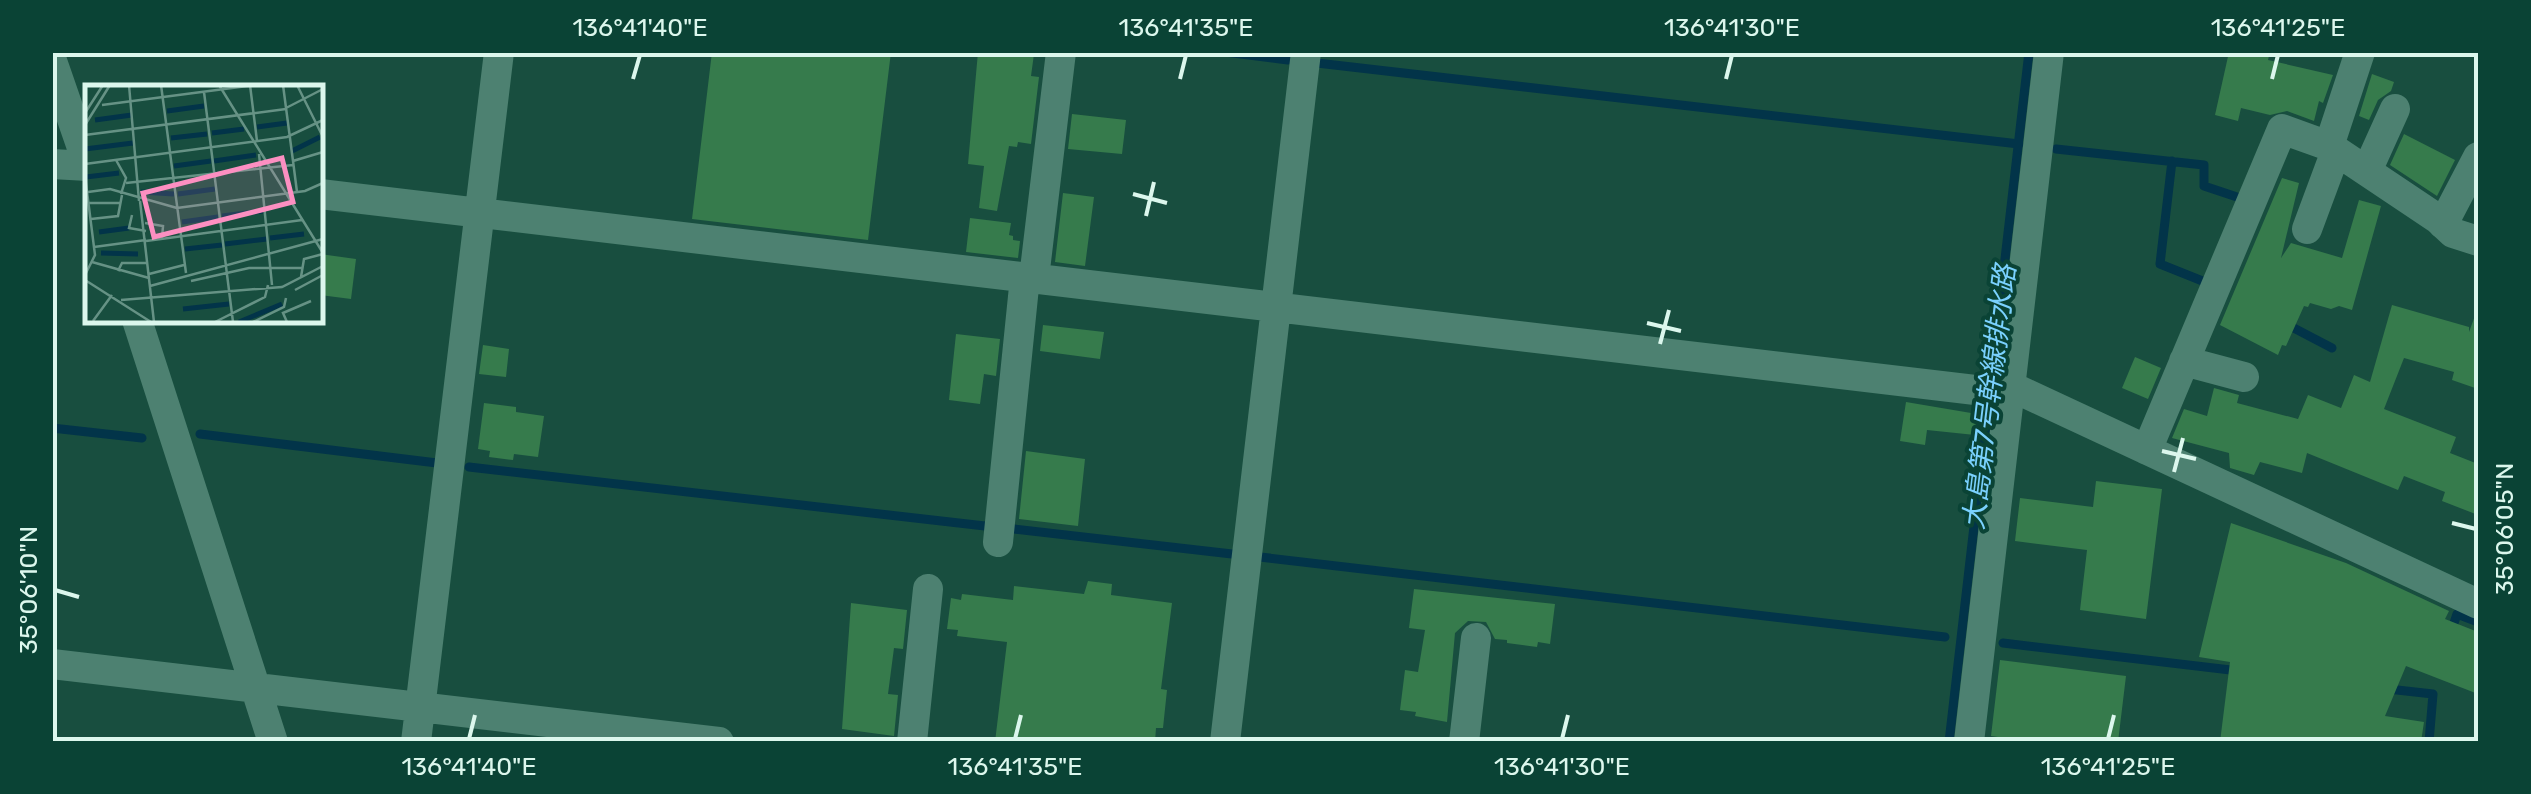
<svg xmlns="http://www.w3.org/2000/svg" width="2531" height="794" viewBox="0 0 2531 794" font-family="Rubik,'Noto Sans JP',sans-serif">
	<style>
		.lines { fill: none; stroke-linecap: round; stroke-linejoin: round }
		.stream { stroke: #023449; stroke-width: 9 }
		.building { fill: #367b4c }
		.minor { stroke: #4d8171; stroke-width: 30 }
		.ticks { fill: none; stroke: #dcf7ed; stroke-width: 4 }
		.labels { text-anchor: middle; stroke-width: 8; stroke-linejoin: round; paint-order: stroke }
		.water-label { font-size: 28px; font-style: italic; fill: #7ad1fe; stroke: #0a4335 }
		.inset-river { fill: none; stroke: #023449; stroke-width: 5 }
		.inset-road { fill: none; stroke: #669285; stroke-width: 2.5 }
		.view { fill: #fc8fc1; fill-opacity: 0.15; stroke: #fc8fc1; stroke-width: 5 }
		.inset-edge { fill: none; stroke: #dcf7ed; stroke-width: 5 }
		.neatline { fill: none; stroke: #dcf7ed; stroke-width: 4 }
		.ticks-label { font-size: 25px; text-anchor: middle; fill: #dcf7ed }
	</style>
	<rect width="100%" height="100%" fill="#184e3f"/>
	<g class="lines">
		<path class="stream" d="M1225,52L1288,60
			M1317,63L2019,144
			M2056,149L2204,165V186L2237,197
			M2172,161L2160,264L2205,282
			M2286,324L2332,348
			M52,428L142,438
			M200,434L437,463
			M469,467L985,526
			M1014,529L1232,554
			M1260,557L1945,637
			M2451,632L2457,614L2478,622
			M2003,643L2239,671
			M2388,689L2433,694L2429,742
			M1949,742L2029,52"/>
	</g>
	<path class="building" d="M712,52H891L868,240L692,219Z
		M978,52L1034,54L1031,76L1039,77L1031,144L1018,142L1017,147L1009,146L997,211L979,208L984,166L968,164Z
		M2229,52H2270L2268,60L2333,75L2323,103L2319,101L2314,121L2287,111L2270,115L2241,108L2238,121L2215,115Z
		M2372,74L2394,82L2391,91L2378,100L2369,120L2359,116Z
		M1072,114L1126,120L1122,154L1068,149Z
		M2404,134L2455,160L2437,196L2390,165Z
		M2282,178L2299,183L2281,258L2291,243L2342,258L2359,200L2381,206L2352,310L2339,306L2331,309L2310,303L2308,307L2304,306L2286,346L2282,345L2278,355L2220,325Z
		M1063,193L1094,197L1085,266L1055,262Z
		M970,218L1011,223L1009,235L1013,236V240L1020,241L1018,258L966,252Z
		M320,254L356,259L351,299L320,295Z
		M2392,305L2469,327V332L2476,313L2478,314V389L2452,380L2454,372L2404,358L2384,409L2456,437L2450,453L2478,464V515L2442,501L2445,492L2404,476L2398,490L2307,453L2302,473L2260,462L2254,475L2230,468L2229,453L2172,438L2184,409L2207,416L2214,388L2239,395L2237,403L2298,419L2308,395L2341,408L2354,375L2370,382Z
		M1043,325L1104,332L1100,359L1040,351Z
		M956,334L1000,339L996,376L984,374L980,404L949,400Z
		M483,345L509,349L506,377L479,374Z
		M2135,357L2161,368L2148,399L2122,388Z
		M1906,402L1977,414L1975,435L1927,430L1925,445L1900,441Z
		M484,403L516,407V412L544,416L538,457L514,454L513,460L489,457L490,451L478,449Z
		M1026,451L1085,459L1078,526L1019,519Z
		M2096,481L2162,489L2146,619L2080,610L2087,550L2015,541L2020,498L2093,507Z
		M2231,523L2346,563L2449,611L2445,619L2478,632V694L2406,666L2385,716L2424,722L2421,742H2220L2230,662L2199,657Z
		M1088,581L1112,584L1111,595L1172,603L1161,689L1167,690L1163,728H1156L1155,742H1061L1022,737V742H995L1007,642L957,636L958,630L947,629L951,598L961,600L962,594L1013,600L1014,586L1084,594Z
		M1414,589L1555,604L1550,644L1538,642L1537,647L1507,643V640L1495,639L1486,622L1468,621L1455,633L1447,722L1415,716L1416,712L1400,710L1405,670L1418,672L1425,630L1409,628Z
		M851,603L907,610L903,649L894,648L888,694L898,695L894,736L842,729Z
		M2000,660L2126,676L2118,742H2032L1991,736Z"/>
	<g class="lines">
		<path class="minor" d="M2360,52L2329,146L2438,219L2453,233L2478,241
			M52,61L88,165
			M52,164L88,166
			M2367,171L2395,109
			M320,194L2009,394
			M2443,224L2478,157
			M2307,229L2336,151
			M1034,278L1061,52
			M137,320L273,742
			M2184,361L2244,377
			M2010,386L2478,604
			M2147,450L2282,129L2329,146
			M998,542L1025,277
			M52,664L719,742
			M416,742L499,52
			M912,742L928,589
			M1225,742L1306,52
			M1464,742L1476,638
			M1969,742L2049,52"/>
	</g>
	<path class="ticks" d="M633,79L640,55M1180,79L1186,55M1726,79L1732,55M2272,79L2278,55M1133,194L1167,203M1146,216L1154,182M1647,323L1681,331M1660,344L1669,310M2162,451L2196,459M2174,472L2183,438M2452,523L2476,529M55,590L79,597M469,739L475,715M1015,739L1021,715M1562,739L1568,715M2108,739L2114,715"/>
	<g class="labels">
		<g class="water-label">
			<text transform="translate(1989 397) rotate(-83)" y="10">大島第7号幹線排水路</text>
		</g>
	</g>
	<g transform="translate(85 85)">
		<rect width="238" height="238" fill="#184e3f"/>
		<path class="inset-river" d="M82,26L119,21M10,35L47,30M172,42L202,38M127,48L159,44M86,53L122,49M0,64L48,58M207,66L235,52M129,76L171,70M89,81L126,76M1,92L34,88M56,107L89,109M93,109L130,104M137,131L178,126M97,137L133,132M14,147L44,143M185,153L219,149M140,159L182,154M100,164L137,160M16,168L53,169M98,224L144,219M154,237L197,219"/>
		<path class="inset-road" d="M44,0L54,116M76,0L101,188M134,0L238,168M165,0L172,56M198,0L208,76M212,0L238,52M119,7L148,237M17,20L170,0M201,23L238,4M0,28L18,0M0,40L25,0M0,50L201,24M174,69L187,200M31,75L41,93L36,109M0,79L202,52L238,35M0,91L10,170L0,190M41,98L208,80M3,107L25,104L92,123M212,107L208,76L238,67M55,116L69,237M4,118H36M92,123L220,106L238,98M47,130L44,143L61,146M6,134L33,131L37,110M60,138L78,141L77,153M61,156L217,135M9,162L61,155M7,177L64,193M33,186L37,178H62M64,189L99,180M216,192L219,174L238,169M0,195L66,237M106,196L164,183H217M65,201L238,154M210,205L238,190M36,215L197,202L238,181M8,236L27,210M130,237L180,212L183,200M168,237L199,222L201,213M202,237L198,228L226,216"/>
		<path class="view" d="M197,73L208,117L69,152L58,108Z"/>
		<rect width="238" height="238" class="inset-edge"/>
	</g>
	<rect width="2531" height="794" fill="none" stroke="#0a4335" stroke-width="110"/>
	<rect x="55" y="55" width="2421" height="684" class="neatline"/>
	<g class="ticks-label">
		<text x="640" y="36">136°41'40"E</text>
		<text x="1186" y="36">136°41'35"E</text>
		<text x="1732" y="36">136°41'30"E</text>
		<text x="2278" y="36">136°41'25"E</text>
		<text transform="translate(2504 529) rotate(-90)" y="9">35°06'05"N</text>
		<text transform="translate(28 590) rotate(-90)" y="9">35°06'10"N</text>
		<text x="469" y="775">136°41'40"E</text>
		<text x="1015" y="775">136°41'35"E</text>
		<text x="1562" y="775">136°41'30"E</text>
		<text x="2108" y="775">136°41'25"E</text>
	</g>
</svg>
